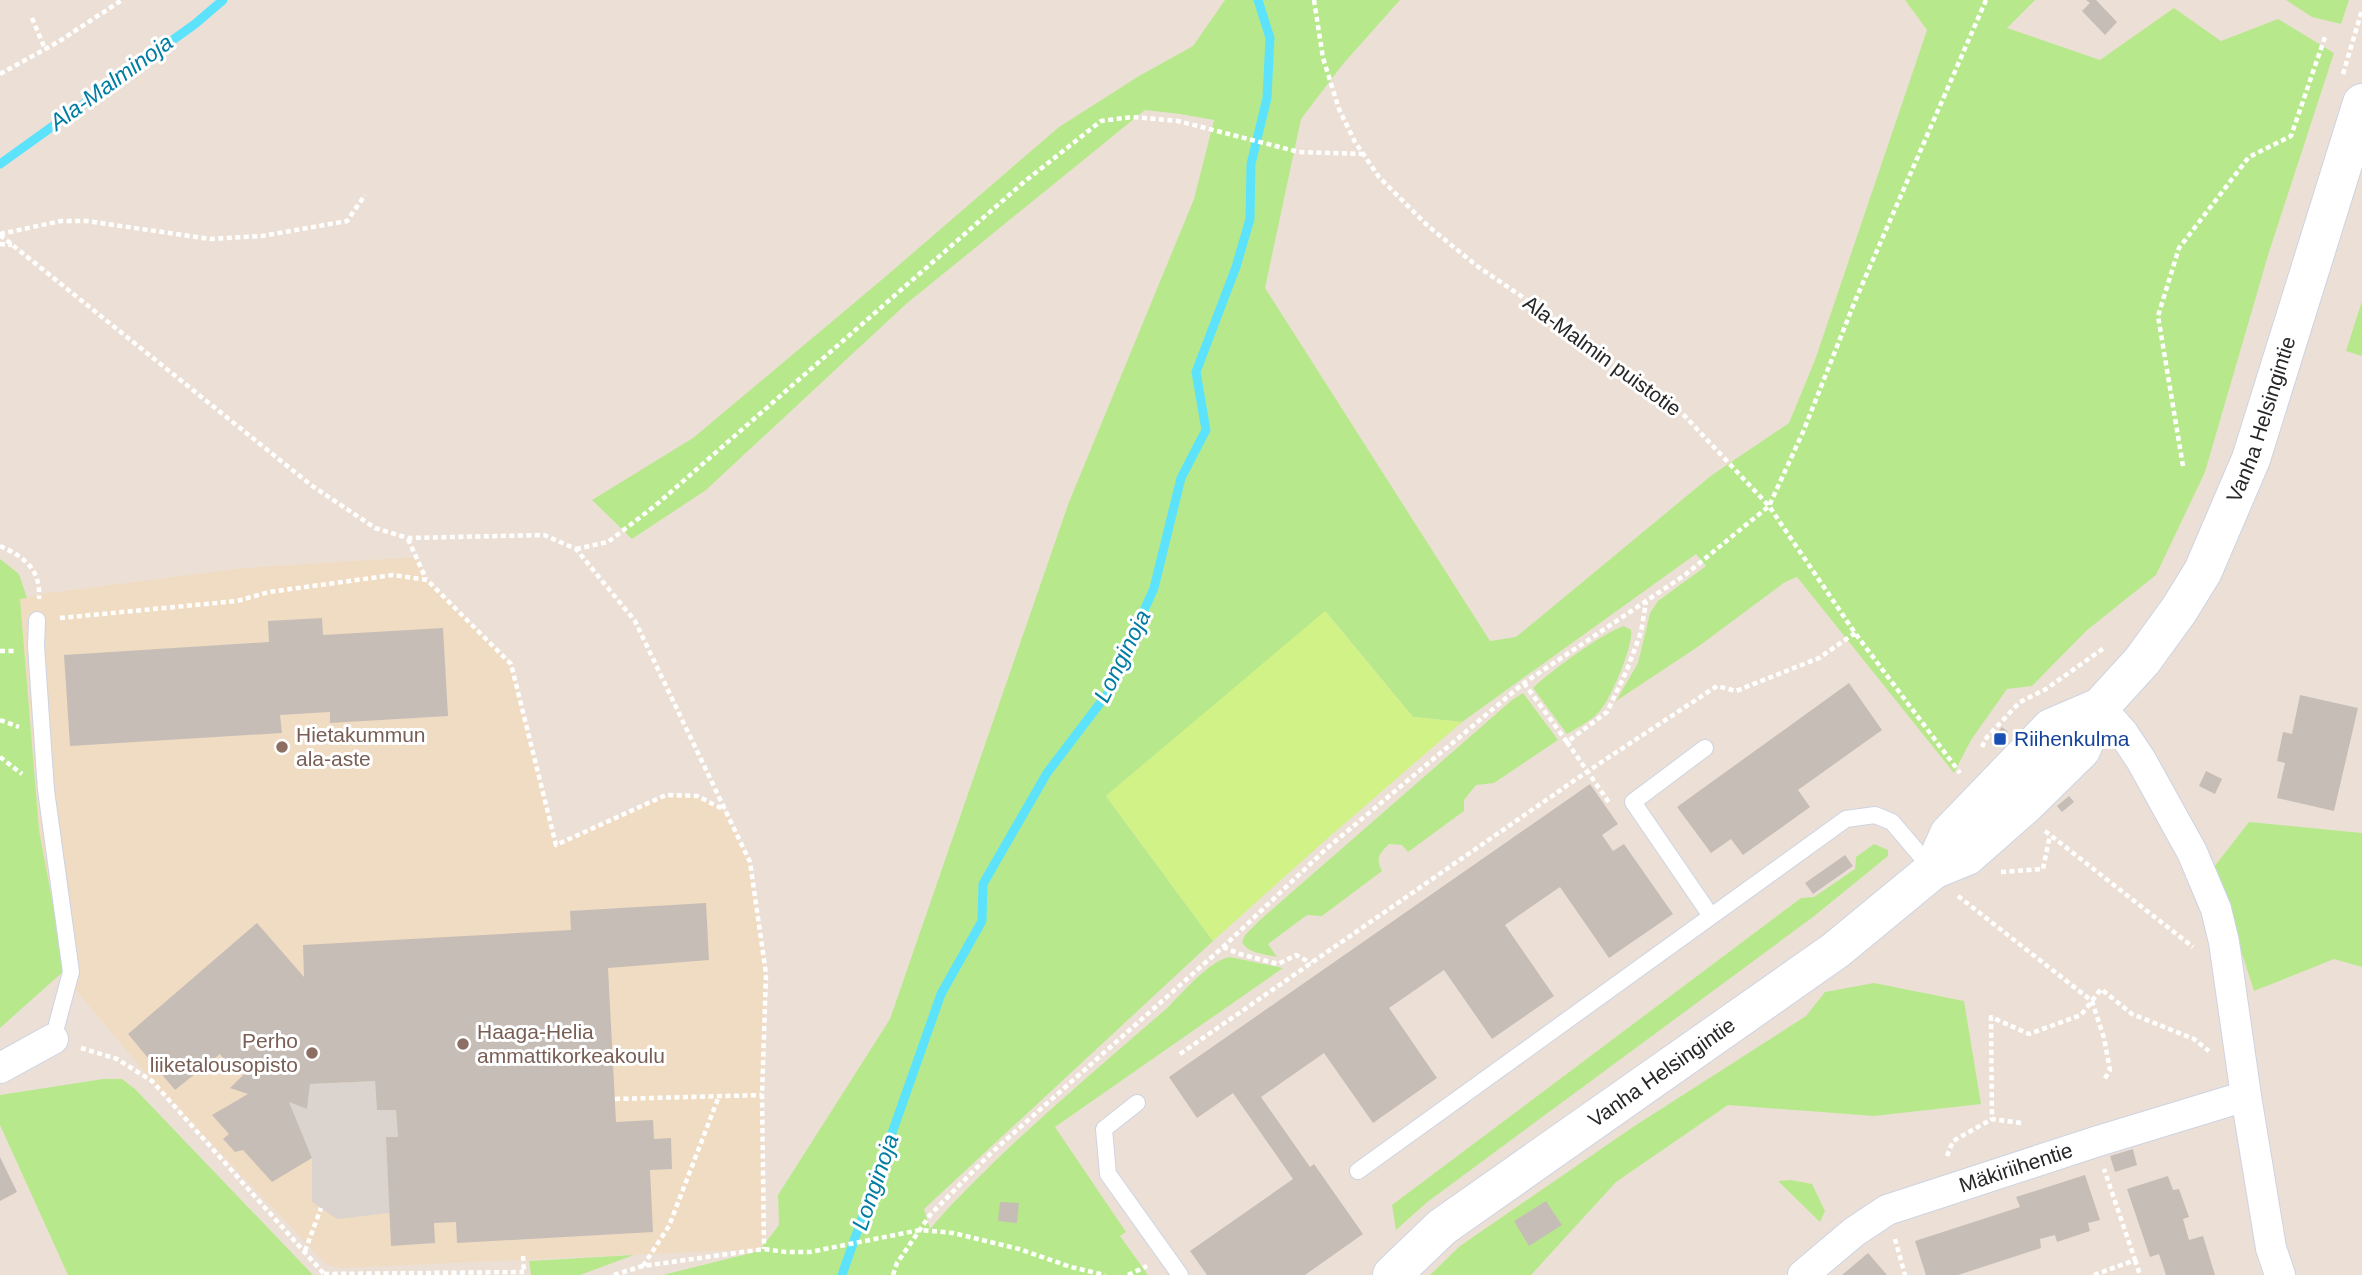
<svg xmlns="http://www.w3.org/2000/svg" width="2362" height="1275" viewBox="0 0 2362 1275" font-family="Arial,sans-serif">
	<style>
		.education { fill: #f0dcc3 }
		.green { fill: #b7e98c }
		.pitch { fill: #d1f286 }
		.plaza { fill: #dbd4ce }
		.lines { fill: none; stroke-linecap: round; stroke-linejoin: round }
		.stream { stroke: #5ce3fb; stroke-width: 9 }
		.building { fill: #c6bdb7 }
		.service-casing { stroke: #ccd3e2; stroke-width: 18 }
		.minor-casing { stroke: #ccd3e2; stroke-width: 32 }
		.secondary-casing { stroke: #ccd3e2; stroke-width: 40 }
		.path { stroke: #fff; stroke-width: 4.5; stroke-dasharray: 5 3.5; stroke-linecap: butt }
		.service { stroke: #fff; stroke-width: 16 }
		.minor { stroke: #fff; stroke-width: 30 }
		.secondary { stroke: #fff; stroke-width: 38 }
		.transit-dot { fill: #1a4fb4; stroke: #fff; stroke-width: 2.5 }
		.education-dot { fill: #8d6e63; stroke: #fff; stroke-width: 2.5 }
		.labels { text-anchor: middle; stroke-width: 6; stroke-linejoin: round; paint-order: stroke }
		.street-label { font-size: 21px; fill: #272727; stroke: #fff }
		.education-label { font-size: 21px; fill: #785e54; stroke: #fff; text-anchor: start }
		.transit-label { font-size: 21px; fill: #164399; stroke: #fff; text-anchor: start }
		.water-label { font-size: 23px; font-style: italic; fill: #007da2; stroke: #fff }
	</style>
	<rect width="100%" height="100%" fill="#ece0d6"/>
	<path class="education" d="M416,557L427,580L511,664L556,845L666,795L697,796L726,811L750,862L766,974L762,1095L764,1249L342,1268L327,1265L152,1081L70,983L65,970L39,830L20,599L40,594L244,568Z"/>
	<path class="green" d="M1225,0H1400L1343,64L1301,119L1265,288L1490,641L1516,637L1712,475L1789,423L1815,360L1927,30L1905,0H2035L2007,28L2100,60L2174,8L2221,41L2278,19L2334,53L2269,252L2205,472L2156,575L2086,631L2032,686L2007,689L1971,740L1954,773L1797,577L1785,582L1699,646L1616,701L1638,663L1650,613L1658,601L1706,566L1696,554L1462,722L1413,717L1326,612L1106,796L1213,941L924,1209L930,1229C950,1205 972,1184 993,1163C1048,1110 1107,1060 1165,1010C1181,995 1209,960 1230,957L1283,968L1055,1127L1126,1232L1120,1236L1148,1275H663L759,1251L779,1225L778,1195L890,1019L1069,502L1194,199L1214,120L1180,114L1145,110L906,304L706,490L632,539L592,500L693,438L885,277L1059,127L1139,76L1193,46Z
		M2286,0H2349L2341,24L2312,17Z
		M2362,301V356L2346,351Z
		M0,559L19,574L27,598L20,599L39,830L65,970L0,1028Z
		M1624,626L1631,630C1634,645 1610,701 1599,712C1591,721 1577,728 1567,734L1533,688C1549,672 1604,632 1624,626Z
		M1523,693L1558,740L1494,783L1476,785L1464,800V811L1408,852L1402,845L1389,844C1380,853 1375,858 1382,871L1322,916L1307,915L1268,944L1277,957C1265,954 1248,954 1242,942L1245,935L1260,920L1512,700Z
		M2249,822L2362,833V967L2334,959L2254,991L2214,867Z
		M1874,844L1888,850V856L1813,917L1426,1203L1396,1230L1392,1205L1801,898L1814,897L1855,869L1856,857Z
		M1874,983L1964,1001L1981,1104L1874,1116L1728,1105L1616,1182L1531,1275H1430L1460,1246L1633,1127L1806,1016L1825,992Z
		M103,1079H122L135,1089L313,1275H68L0,1125V1095Z
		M1791,1180L1812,1184L1825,1211L1820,1222L1778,1181Z
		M634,1255L580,1275H531L529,1261Z"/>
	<path class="pitch" d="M1325,611L1413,717L1462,722L1321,844L1213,941L1106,796Z"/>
	<path class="plaza" d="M375,1081L377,1110H396L398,1137L386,1138L390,1213L337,1219L312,1202V1158L289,1102L307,1109L310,1084Z"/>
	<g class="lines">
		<path class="stream" d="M0,164L195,24L223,0
			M842,1275L941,994L982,921L983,884L1047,773L1107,694L1154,588L1181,478L1206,430L1196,372L1236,267L1250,219L1251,164L1267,98L1270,38L1258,0"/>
	</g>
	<path class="building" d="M2086,0H2096L2117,22L2105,35L2082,11L2090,3Z
		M322,618L323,635L443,628L448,716L330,723V712L280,715L282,733L70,746L64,655L269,642L268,621Z
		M1849,683L1882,730L1798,790L1810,807L1743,855L1731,839L1711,853L1677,807Z
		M2300,695L2358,708L2334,811L2277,798L2285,763L2277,761L2283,732L2292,734Z
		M2002,727L2008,732L1998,744L1992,739Z
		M2206,771L2222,779L2215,794L2199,786Z
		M1590,784L1618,824L1602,835L1613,851L1624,844L1673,914L1609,958L1560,887L1505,925L1554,996L1492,1039L1444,970L1389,1008L1437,1078L1373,1123L1324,1053L1261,1097L1310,1167L1314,1164L1363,1234L1305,1275H1207L1190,1251L1293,1179L1233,1093L1197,1118L1169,1077Z
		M2069,796L2074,802L2062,812L2057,806Z
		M1845,855L1853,866L1813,894L1805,883Z
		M706,903L709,960L608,968L616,1122L653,1120L654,1139L671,1138L672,1169L650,1170L653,1232L457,1243L456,1222L434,1223L435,1243L391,1246L386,1137H398L396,1110H377L375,1081L310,1084L307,1109L289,1102L312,1158L272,1182L243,1150L235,1152L223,1139L229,1134L212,1115L248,1094L230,1088L245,1073L227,1064L220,1054L175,1090L128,1034L257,923L304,977L303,945L571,930L570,911Z
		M2133,1149L2137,1165L2115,1172L2110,1156Z
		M0,1157L17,1192L0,1201Z
		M2085,1175L2100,1220L2088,1223L2090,1231L2057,1242L2055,1235L2040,1239L2041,1248L1958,1275H1926L1915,1241L2020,1207L2016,1197Z
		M2168,1176L2173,1190L2179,1189L2189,1217L2183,1219L2189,1240L2203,1236L2215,1275H2166L2159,1254L2150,1257L2127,1189Z
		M1546,1201L1562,1225L1529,1246L1514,1221Z
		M1000,1202L1019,1203L1017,1223L998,1221Z
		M1868,1253L1887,1275H1842Z"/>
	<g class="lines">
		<defs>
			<path id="service" d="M37,620L36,646L46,790L71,972L53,1039
				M1705,748L1633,802L1711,916
				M1137,1103L1104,1129L1108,1174L1180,1275
				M1358,1171L1846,819L1875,815L1892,822L1932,869"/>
			<g id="minor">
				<path d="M2100,707L2123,733L2141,760L2192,852L2216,909L2224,942L2246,1096L2271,1248L2280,1275"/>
				<path d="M0,1068L53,1039"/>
				<path id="s1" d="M1803,1275L1854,1232L1887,1210L2095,1142L2246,1096"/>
			</g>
			<g id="secondary">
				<path d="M1933,870L1949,834L2051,728L2100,707"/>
				<path id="s2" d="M1392,1275L1442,1227L1836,950L1933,870L1967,856L2026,804L2081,750L2100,707L2142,661L2179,610L2203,571L2251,459L2362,103"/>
			</g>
		</defs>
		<use href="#service" class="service-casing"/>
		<use href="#minor" class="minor-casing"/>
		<use href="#secondary" class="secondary-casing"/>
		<path class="path" d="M1314,0L1323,58L1339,109L1355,142L1379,177L1428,226L1477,266L1571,330L1682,413L1769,506L1855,633L1960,773
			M32,18L45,49
			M0,74L58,42L122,0
			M2343,74L2362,10
			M0,234L61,221H87L210,239L262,236L347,221L365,195
			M0,235L311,485L375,528L408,538L544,535L576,549L635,621L750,862L766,974L762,1095L764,1249
			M0,244L12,245
			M2183,466L2158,316L2179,248L2249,157L2291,136L2326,34
			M408,539L426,579
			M0,546C25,557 41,570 39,599
			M576,549L608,542L656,505L1024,182L1101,121L1132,117L1178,121L1299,152L1363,154
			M60,618L237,601L269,592L393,575L427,580L511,664L556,845L666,795L697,796L725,810
			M0,651H15
			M1524,683L1567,742L1607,712L1627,670L1641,632L1646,602
			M0,720L19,727
			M1567,742L1610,804
			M1982,747L1987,737L2020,702L2046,689L2104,648
			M0,757L22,774
			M2045,831L2193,947
			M2001,872L2043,869L2050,835
			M1958,896L2092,1001L2104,1038L2110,1070L2104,1080
			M1223,947L1240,954L1278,964L1296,955L1311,963
			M81,1048L117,1059L152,1081L325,1275
			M1180,1054L1588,771L1717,686L1736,691L1819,658L1855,633
			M615,1099L762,1095
			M2021,1123L1992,1119L1991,1017L2029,1034L2081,1015L2101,989L2132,1014L2194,1039L2209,1051
			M1947,1156L1953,1141L1992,1119
			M1895,1239L1905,1275
			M305,1251L321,1208
			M523,1256L524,1273
			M2135,1260L2140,1275
			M643,1266L669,1226L719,1096
			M324,1274L524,1272
			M614,1275L643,1266L764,1249L786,1252H810L920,1230L953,1233L1019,1249L1071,1267L1105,1275
			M893,1275L897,1263L930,1215L990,1154L1223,947L1326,849L1524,683L1685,575L1769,506L1803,432L1855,301L1986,0
			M1128,1275L1147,1266
			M2094,1275L2135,1260L2104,1169"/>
		<use href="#service" class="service"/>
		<use href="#minor" class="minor"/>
		<use href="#secondary" class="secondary"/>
	</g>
	<rect class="transit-dot" x="1993" y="732" width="14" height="14" rx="3.5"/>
	<g class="education-dot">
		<circle cx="282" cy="747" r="7"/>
		<circle cx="463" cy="1044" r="7"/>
		<circle cx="312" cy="1053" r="7"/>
	</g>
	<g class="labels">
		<g class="street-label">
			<text transform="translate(1602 356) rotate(36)" y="7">Ala-Malmin puistotie</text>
			<text dy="7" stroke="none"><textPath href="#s2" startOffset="1250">Vanha Helsingintie</textPath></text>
			<text dy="7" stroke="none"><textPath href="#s2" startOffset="338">Vanha Helsingintie</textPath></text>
			<text dy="7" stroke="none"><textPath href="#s1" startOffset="242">Mäkiriihentie</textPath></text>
		</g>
		<g class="education-label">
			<text x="296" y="742">Hietakummun<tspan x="296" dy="24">ala-aste</tspan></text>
			<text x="477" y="1039">Haaga-Helia<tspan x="477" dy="24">ammattikorkeakoulu</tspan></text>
			<text x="298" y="1048" text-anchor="end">Perho<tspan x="298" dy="24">liiketalousopisto</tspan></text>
		</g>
		<g class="transit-label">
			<text x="2014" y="746">Riihenkulma</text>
		</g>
		<g class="water-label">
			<text transform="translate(111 82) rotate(-36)" y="8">Ala-Malminoja</text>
			<text transform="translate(1122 656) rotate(-64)" y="8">Longinoja</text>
			<text transform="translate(875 1182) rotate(-71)" y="8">Longinoja</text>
		</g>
	</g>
</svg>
